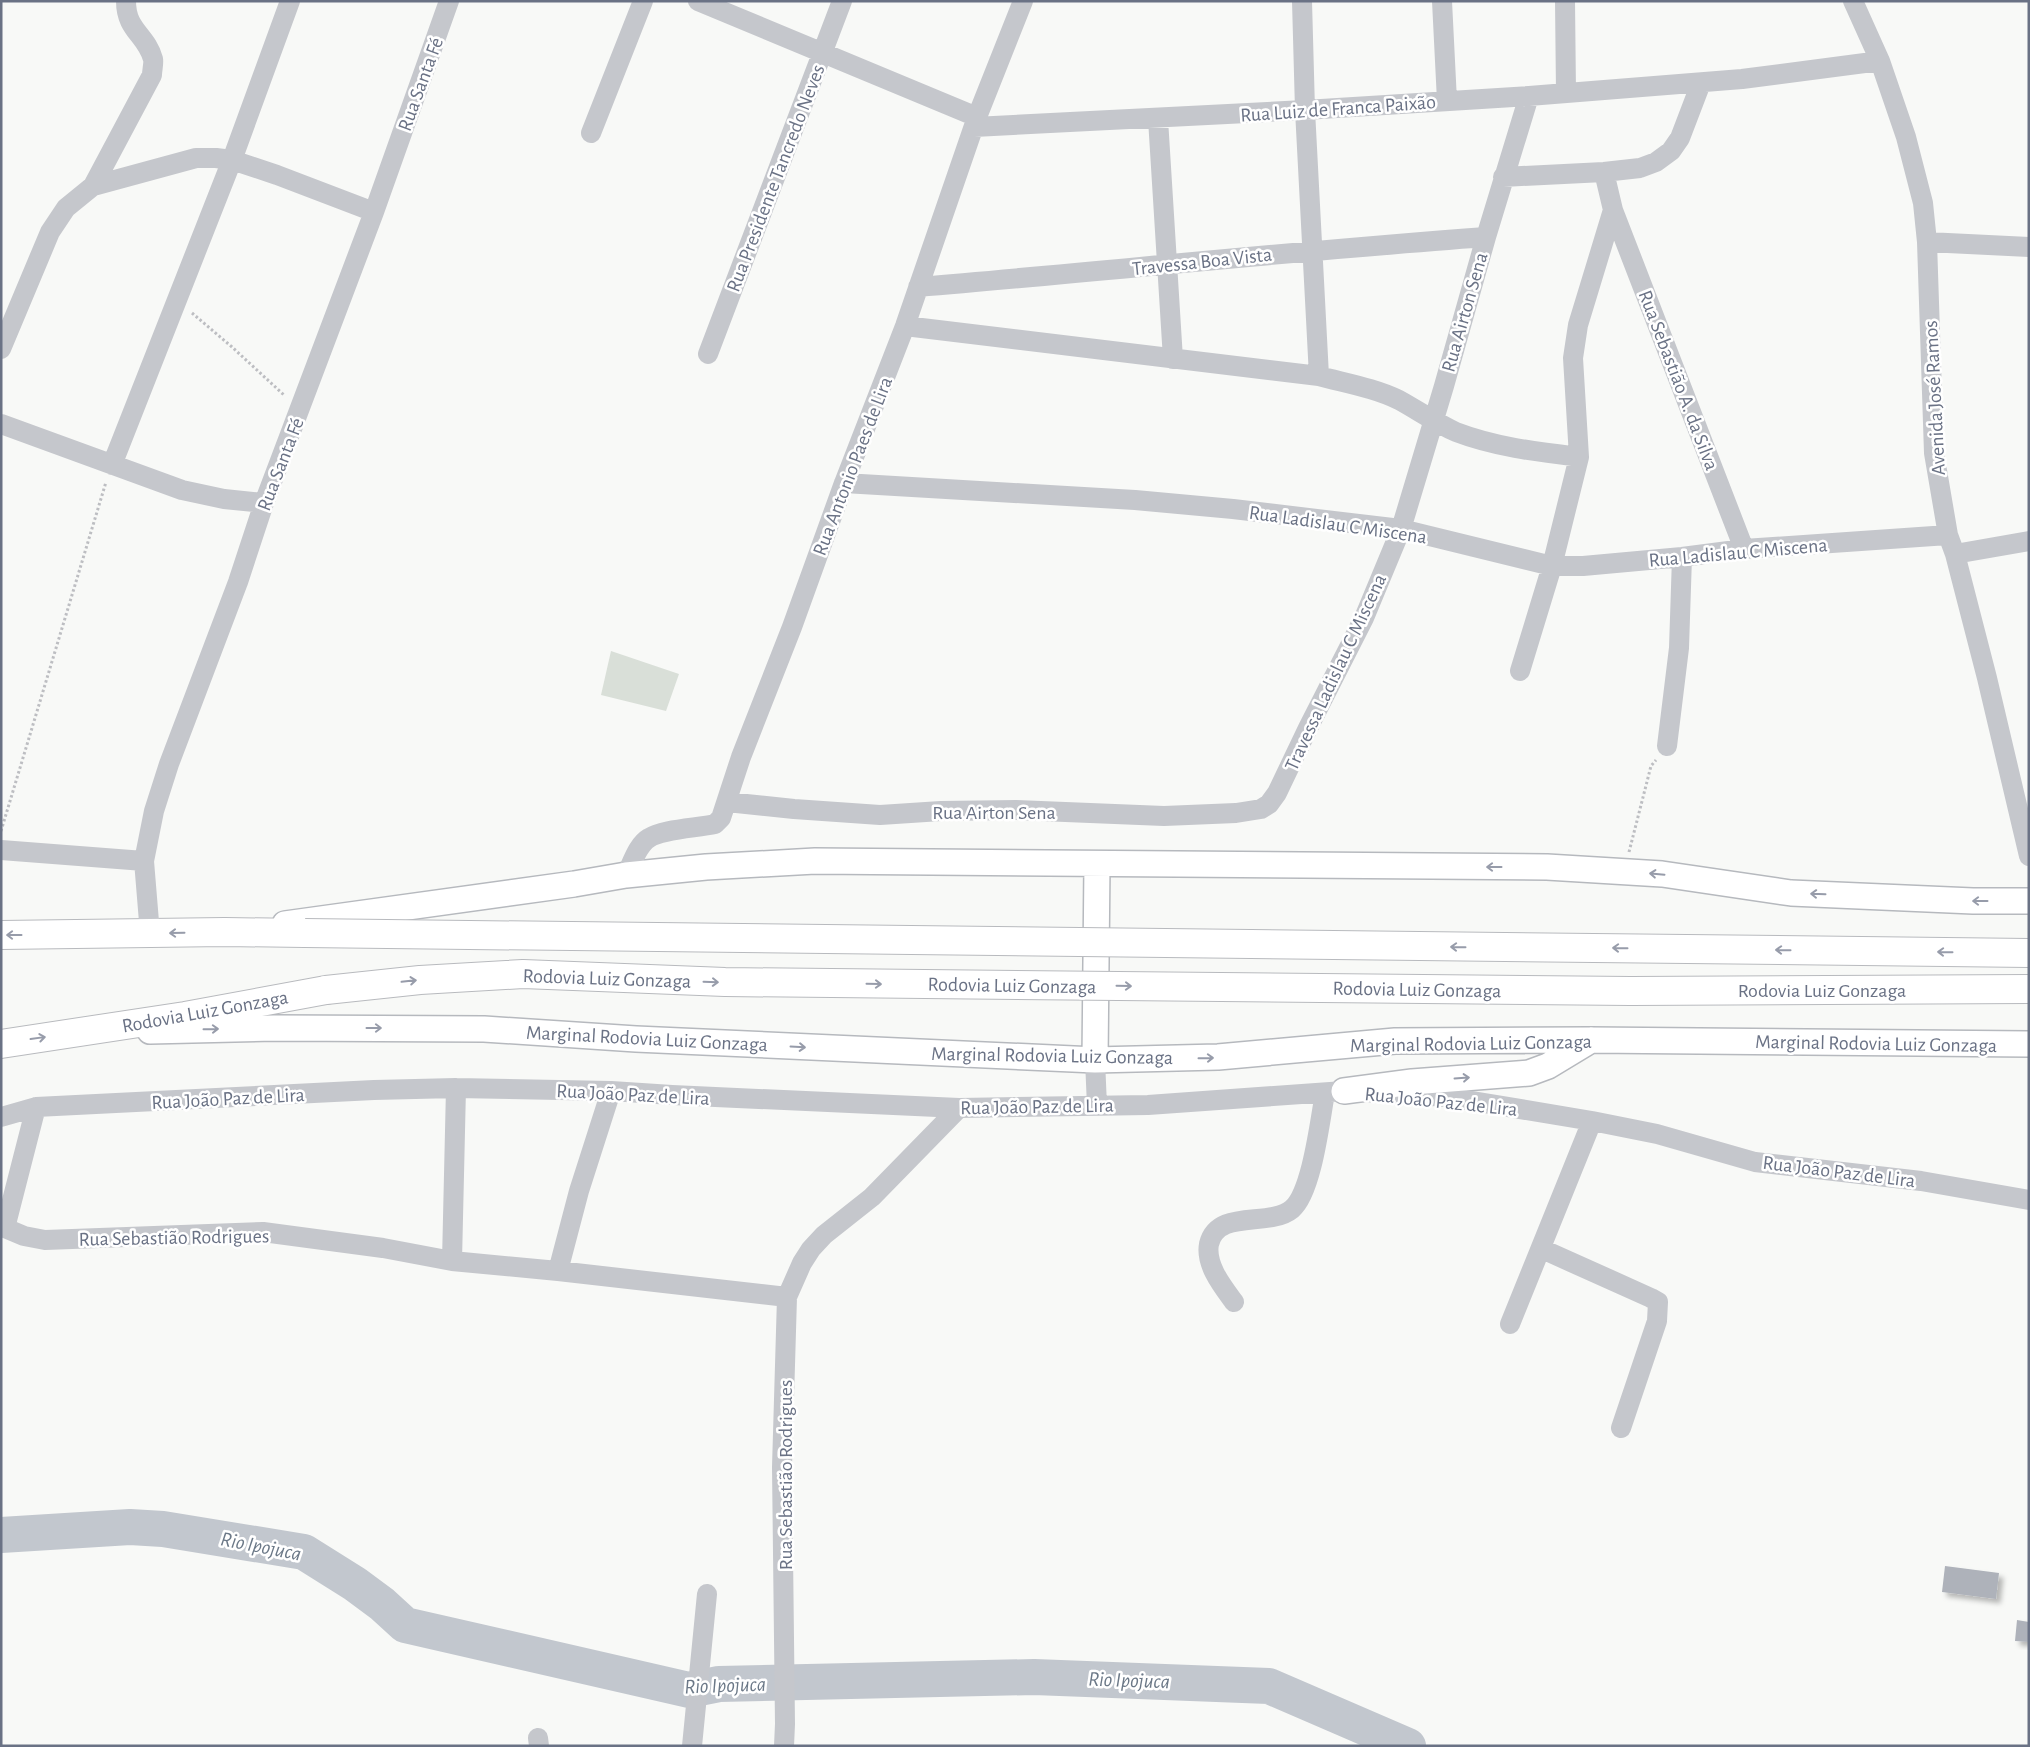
<svg xmlns="http://www.w3.org/2000/svg" width="2030" height="1747" viewBox="0 0 2030 1747" font-family="'Alegreya Sans',sans-serif">
	<style>
		.park { fill: #d9dfd8 }
		.lines { fill: none; stroke-linecap: round; stroke-linejoin: round }
		.river { stroke: #c2c7ce; stroke-width: 36 }
		.building { fill: #aeb2ba; filter: url(#shadow) }
		.major-casing { stroke: #b6b9be; stroke-width: 28 }
		.highway-casing { stroke: #b8babe; stroke-width: 30 }
		.path { stroke: #bdbec2; stroke-width: 3; stroke-dasharray: 2.5 2.5; stroke-linecap: butt }
		.minor { stroke: #c5c7cc; stroke-width: 20 }
		.major { stroke: #fff; stroke-width: 25 }
		.highway { stroke: #fff; stroke-width: 28 }
		.highway-bridge-casing { stroke: #b8babe; stroke-width: 30; stroke-linecap: butt }
		.highway-bridge { stroke: #fff; stroke-width: 28 }
		.oneway { stroke: #979caa }
		.labels { text-anchor: middle; stroke-width: 5; stroke-linejoin: round; paint-order: stroke }
		.street-label { font-size: 20px; fill: #6a7285; stroke: #fff }
		.water-label { font-size: 21px; font-style: italic; fill: #6b7887; stroke: #fff }
	</style>
	<defs>
		<filter id="shadow"><feDropShadow dx="4.5" dy="4.5" stdDeviation="2.5" flood-color="#0004"/></filter>
	</defs>
	<rect width="100%" height="100%" fill="#f8f9f7"/>
	<path class="park" d="M611,651L679,674L666,711L601,695Z"/>
	<g class="lines">
		<path class="river" d="M1,1535L130,1527L163,1529L304,1552L355,1584L382,1604L405,1625L689,1690L719,1684L1034,1677L1269,1686L1408,1746"/>
	</g>
	<path class="building" d="M1945,1566L1999,1573L1996,1599L1942,1592Z
		M2017,1620L2029,1622V1642L2015,1641Z"/>
	<g class="lines">
		<defs>
			<path id="major" d="M285,924L574,884L626,875L706,867L815,861L1547,867L1662,874L1791,893L1973,901H2029
				M150,1031L274,1028L484,1029L636,1039L1095,1060L1218,1057L1395,1041L1591,1040L2029,1044
				M1095,1060L1097,864
				M1344,1091L1412,1082L1529,1073L1548,1066L1591,1040"/>
			<path id="highway" d="M1,935L225,932L305,933
				M1,1044L185,1016L326,990"/>
		</defs>
		<use href="#major" class="major-casing"/>
		<use href="#highway" class="highway-casing"/>
		<path class="path" d="M192,313L232,347L284,395
			M1,831L106,482
			M1629,852L1651,766L1656,760"/>
		<path class="minor" d="M698,1L977,117
			M1302,1L1305,110L1319,376
			M1442,1L1447,101
			M1565,1L1566,93
			M1853,1L1880,61L1906,137L1923,203L1927,242L1934,453L1948,535L1955,554L1987,678L2029,856
			M1158,119L1173,359
			M974,127L1305,110L1529,96L1742,79L1880,61
			M591,133L643,1
			M1503,177L1604,172L1640,168L1656,162L1671,151L1680,138L1701,83
			M93,186L152,75C152,70 154,63 153,59C146,34 126,31 126,1
			M1613,210L1744,549
			M1927,242L2029,247
			M918,287C1107,271 1296,251 1486,237
			M905,326L1319,376C1345,383 1375,388 1399,400C1419,411 1436,423 1456,432C1495,447 1538,452 1579,457
			M1,349L50,232L66,208L93,186L196,158H216L232,160L277,175L374,212
			M708,354L842,1
			M1,424L182,490L224,499L264,503
			M112,465L232,160L290,1
			M844,483L1135,500L1233,509L1401,529L1552,566H1583L1682,557L1744,549L1948,535
			M1955,554L2029,541
			M1520,671L1552,566L1579,457L1573,358L1578,325L1613,210L1604,172
			M1667,746L1679,648L1682,557
			M727,802L794,809L880,815L941,811L1016,810L1164,816L1236,813L1261,809L1269,804L1277,793L1308,728L1364,618L1401,529L1444,386L1486,237L1529,96
			M1,850L144,861
			M626,875C632,864 637,845 649,838C662,829 697,828 715,824L721,818L741,757L792,627L844,483L905,326L977,117L1023,1
			M150,934L144,861L154,811L169,764L238,582L264,503L374,212L449,1
			M1095,1060L1097,1106
			M36,1107L5,1228L24,1236L45,1240L263,1232L383,1248L452,1261L558,1271L787,1297
			M1,1117L36,1107L374,1090L456,1088L611,1091L672,1095L959,1108L1148,1105L1344,1091L1448,1097L1592,1121L1657,1134L1755,1162L1921,1181L2029,1200
			M1542,1249L1651,1298L1658,1302L1657,1321L1621,1428
			M452,1261L456,1088
			M558,1271L579,1191L611,1091
			M1234,1302C1223,1287 1205,1265 1209,1244C1218,1208 1269,1228 1292,1209C1312,1192 1320,1120 1325,1093
			M1510,1324L1592,1121
			M538,1738L539,1746
			M692,1746L707,1594
			M784,1746L785,1724L782,1467L787,1297L802,1263L811,1249L824,1235L872,1197L959,1108"/>
		<use href="#major" class="major"/>
		<use href="#highway" class="highway"/>
		<defs>
			<path id="highway-bridge" d="M305,933L2029,953
				M326,990L420,980L523,974L725,982L1631,991L2029,989"/>
		</defs>
		<use href="#highway-bridge" class="highway-bridge-casing"/>
		<use href="#highway-bridge" class="highway-bridge"/>
	</g>
	<defs><path id="oneway-shaft" d="M-6 0H5M1.5-3L5.5 0L1.5 3" fill="none" stroke-width="1.6" stroke-linecap="round" stroke-linejoin="round" transform="scale(1.25)"/></defs>
	<g class="oneway">
		<use href="#oneway-shaft" transform="translate(1494 867) rotate(-180)"/>
		<use href="#oneway-shaft" transform="translate(1657 874) rotate(-175)"/>
		<use href="#oneway-shaft" transform="translate(1818 894) rotate(-178)"/>
		<use href="#oneway-shaft" transform="translate(1980 901) rotate(-180)"/>
		<use href="#oneway-shaft" transform="translate(177 933) rotate(179)"/>
		<use href="#oneway-shaft" transform="translate(14 935) rotate(180)"/>
		<use href="#oneway-shaft" transform="translate(1458 947) rotate(-179)"/>
		<use href="#oneway-shaft" transform="translate(1620 948) rotate(-179)"/>
		<use href="#oneway-shaft" transform="translate(1783 950) rotate(-179)"/>
		<use href="#oneway-shaft" transform="translate(1945 952) rotate(-179)"/>
		<use href="#oneway-shaft" transform="translate(409 981) rotate(-6)"/>
		<use href="#oneway-shaft" transform="translate(711 982) rotate(2)"/>
		<use href="#oneway-shaft" transform="translate(874 984) rotate(1)"/>
		<use href="#oneway-shaft" transform="translate(1124 986) rotate(1)"/>
		<use href="#oneway-shaft" transform="translate(374 1028)"/>
		<use href="#oneway-shaft" transform="translate(211 1029) rotate(-1)"/>
		<use href="#oneway-shaft" transform="translate(38 1038) rotate(-8)"/>
		<use href="#oneway-shaft" transform="translate(798 1047) rotate(3)"/>
		<use href="#oneway-shaft" transform="translate(1206 1058) rotate(-1)"/>
		<use href="#oneway-shaft" transform="translate(1462 1078) rotate(-4)"/>
	</g>
	<g class="labels">
		<g class="street-label">
			<text transform="translate(420 84) rotate(-70)" y="7">Rua Santa Fé</text>
			<text transform="translate(1338 108) rotate(-4)" y="7">Rua Luiz de Franca Paixão</text>
			<text transform="translate(775 178) rotate(-69)" y="7">Rua Presidente Tancredo Neves</text>
			<text transform="translate(1202 261) rotate(-6)" y="7">Travessa Boa Vista</text>
			<text transform="translate(1464 312) rotate(-74)" y="7">Rua Airton Sena</text>
			<text transform="translate(1679 380) rotate(69)" y="7">Rua Sebastião A. da Silva</text>
			<text transform="translate(1934 398) rotate(-93)" y="7">Avenida José Ramos</text>
			<text transform="translate(280 464) rotate(-69)" y="7">Rua Santa Fé</text>
			<text transform="translate(852 466) rotate(-69)" y="7">Rua Antonio Paes de Lira</text>
			<text transform="translate(1338 524) rotate(8)" y="7">Rua Ladislau C Miscena</text>
			<text transform="translate(1738 552) rotate(-5)" y="7">Rua Ladislau C Miscena</text>
			<text transform="translate(1335 672) rotate(-65)" y="7">Travessa Ladislau C Miscena</text>
			<text x="994" y="819">Rua Airton Sena</text>
			<text transform="translate(607 978) rotate(2)" y="7">Rodovia Luiz Gonzaga</text>
			<text transform="translate(1012 985) rotate(1)" y="7">Rodovia Luiz Gonzaga</text>
			<text transform="translate(1417 989) rotate(1)" y="7">Rodovia Luiz Gonzaga</text>
			<text x="1822" y="997">Rodovia Luiz Gonzaga</text>
			<text transform="translate(205 1011) rotate(-10)" y="7">Rodovia Luiz Gonzaga</text>
			<text transform="translate(647 1038) rotate(3)" y="7">Marginal Rodovia Luiz Gonzaga</text>
			<text transform="translate(1471 1043) rotate(-1)" y="7">Marginal Rodovia Luiz Gonzaga</text>
			<text transform="translate(1876 1043) rotate(1)" y="7">Marginal Rodovia Luiz Gonzaga</text>
			<text transform="translate(1052 1055) rotate(1)" y="7">Marginal Rodovia Luiz Gonzaga</text>
			<text transform="translate(633 1094) rotate(3)" y="7">Rua João Paz de Lira</text>
			<text transform="translate(228 1098) rotate(-3)" y="7">Rua João Paz de Lira</text>
			<text transform="translate(1441 1101) rotate(6)" y="7">Rua João Paz de Lira</text>
			<text transform="translate(1037 1106) rotate(-1)" y="7">Rua João Paz de Lira</text>
			<text transform="translate(1839 1171) rotate(7)" y="7">Rua João Paz de Lira</text>
			<text transform="translate(174 1237) rotate(-1)" y="7">Rua Sebastião Rodrigues</text>
			<text transform="translate(785 1475) rotate(-90)" y="7">Rua Sebastião Rodrigues</text>
		</g>
		<g class="water-label">
			<text transform="translate(261 1546) rotate(11)" y="7">Rio Ipojuca</text>
			<text transform="translate(1129 1680) rotate(2)" y="7">Rio Ipojuca</text>
			<text transform="translate(725 1685) rotate(-2)" y="7">Rio Ipojuca</text>
		</g>
	</g>
	<rect width="2030" height="1747" fill="none" stroke="#6a7285" stroke-width="5"/>
</svg>
